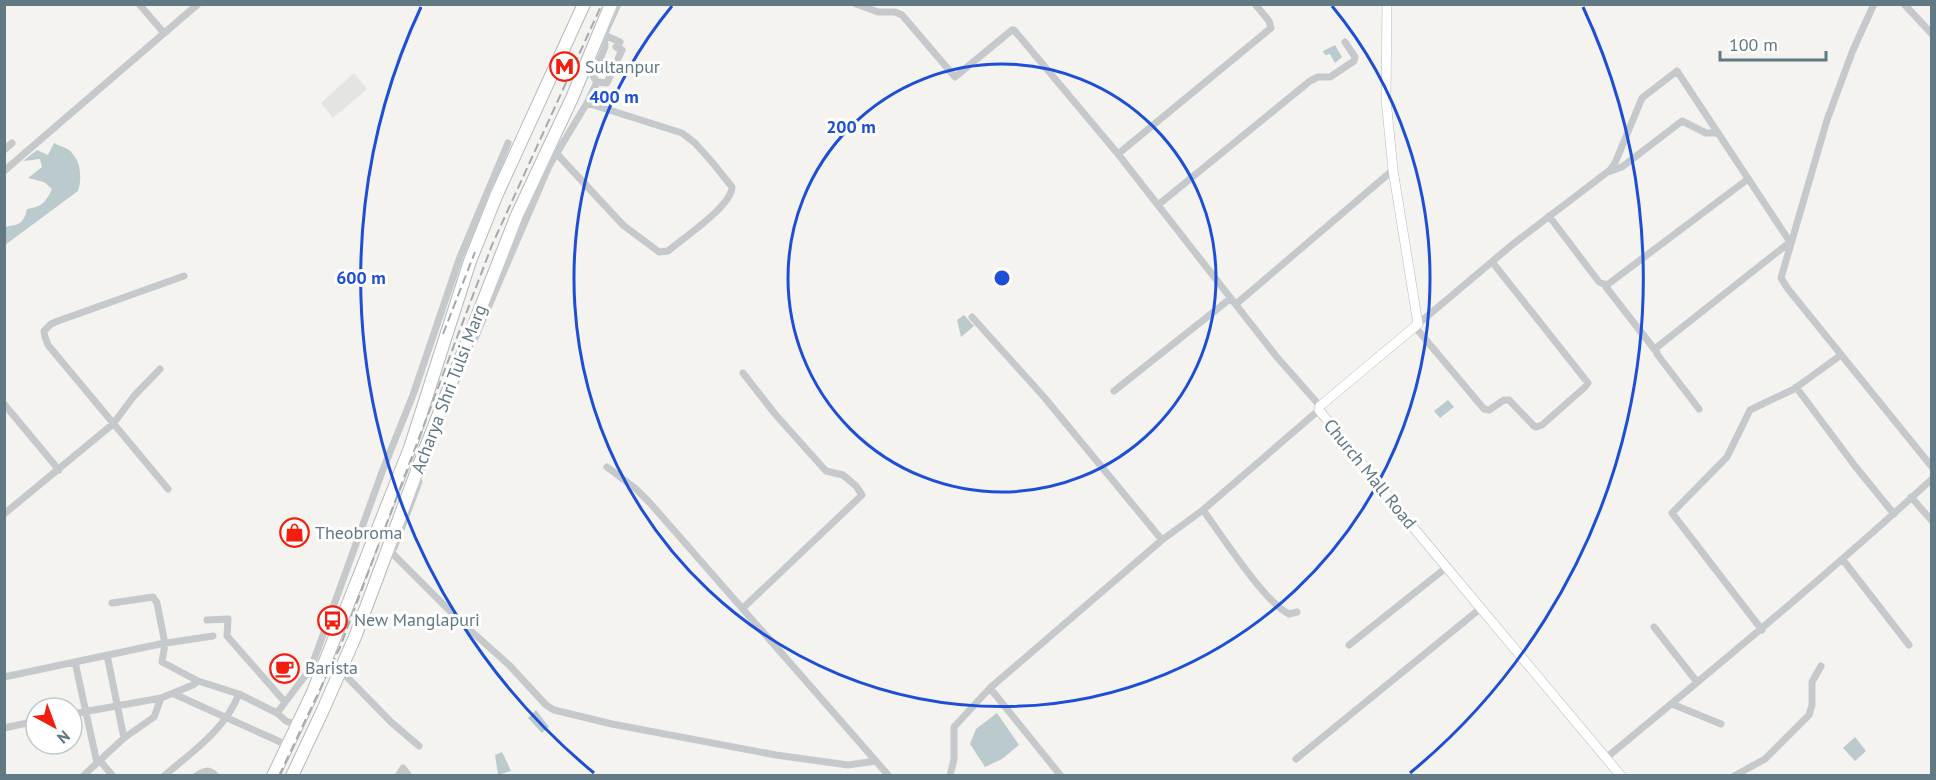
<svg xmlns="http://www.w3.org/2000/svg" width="1936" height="780" viewBox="0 0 1936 780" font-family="'PT Sans',sans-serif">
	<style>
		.built { fill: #e4e5e3 }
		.water { fill: #bacacd }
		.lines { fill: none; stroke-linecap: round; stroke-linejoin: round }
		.secondary-casing { stroke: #b4bbbe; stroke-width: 10 }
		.highway-casing { stroke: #b4b9bb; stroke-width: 14 }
		.street { stroke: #c5c9cb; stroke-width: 7 }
		.secondary { stroke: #fff; stroke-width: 9 }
		.highway { stroke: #fff; stroke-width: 12 }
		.rail { stroke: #a2aaae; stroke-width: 2; stroke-dasharray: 9 4.5; stroke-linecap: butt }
		.ring { fill: none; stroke: #1d4ed8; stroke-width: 3 }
		.labels { text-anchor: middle; stroke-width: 6; stroke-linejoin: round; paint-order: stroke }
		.poi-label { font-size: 18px; fill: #607983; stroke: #fff; text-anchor: start }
		.street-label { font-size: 18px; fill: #607983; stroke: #fff }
		.centre { fill: #1d4ed8; stroke: #fff; stroke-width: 3 }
		.ring-label { font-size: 18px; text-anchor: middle; font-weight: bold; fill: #1d4ed8; stroke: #fff; stroke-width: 6; stroke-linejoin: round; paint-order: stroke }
	</style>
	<rect width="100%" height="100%" fill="#f4f3ef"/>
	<path class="built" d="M354,73L367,89L333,118L321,103Z"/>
	<path class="water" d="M1335,45L1342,57L1335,63L1330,54L1325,55L1323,51Z
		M54,143C59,146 69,148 72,153C81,162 82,180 78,191L5,245V227C18,224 23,226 27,209C42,207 46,202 52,189L44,182L28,178L42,167L40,159L23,161L37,150L48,155Z
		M964,315L974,326L961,337L957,320Z
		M1448,400L1454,407L1440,418L1434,411Z
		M536,710L549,727L542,733L528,718Z
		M997,713L1019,745L1002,759L985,767L970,744L976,729Z
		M1855,737L1866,751L1855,761L1843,748Z
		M502,752L511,771L498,775L495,755Z"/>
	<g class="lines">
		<defs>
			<path id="secondary" d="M1387,4L1386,99L1393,170L1418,324L1320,406L1319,410L1412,526L1621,776"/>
			<path id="highway" d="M273,776L313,692L410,448L470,261L497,194L584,4
				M292,776L323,710L355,637L424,452L517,215L572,98L611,4"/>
		</defs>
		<use href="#secondary" class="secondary-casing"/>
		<use href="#highway" class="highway-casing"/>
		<path class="street" d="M139,4L164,33
			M856,4L878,12H895L902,15L955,77L1012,30H1014L1118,154L1276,356L1320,406
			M1874,4L1853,50L1827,120L1781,278L1788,289L1932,467
			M1904,4L1932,34
			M597,82L593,76L605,47L604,35
			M4,150L12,143
			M557,154L623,225L659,252L668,251C683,238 731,207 732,187L712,162L695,143L682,133L587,103
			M1118,154L1271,28L1269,21L1255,4
			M4,171L198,4
			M1608,172L1622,167L1682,121L1706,133H1718L1790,242L1656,348L1657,354L1699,409
			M1158,205L1310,81L1318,77H1330L1354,61L1355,57L1345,42
			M1549,216L1599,282L1607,285L1748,179
			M1606,287L1655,350
			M1236,304L1393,170
			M972,317L1044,397L1162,540
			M1418,324L1513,244L1610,170L1615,163L1642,98L1677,71L1718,133
			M1416,328L1484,409L1489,410L1504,400H1509L1534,426L1536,427L1542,425L1585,387L1588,383L1493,263
			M475,338L549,166L587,103L597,82L607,83L622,50L616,47L620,42L604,35L618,4
			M1796,387L1855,466L1894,514
			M1114,391L1231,298
			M4,404L59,470
			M607,467L636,489L650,503L889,776
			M168,489L48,345L45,337L44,331L51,324L58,321L184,276
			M1911,497L1932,521
			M1203,510C1220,533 1265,603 1289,614L1297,612
			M4,514L113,424L134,396L160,369
			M394,548L419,482
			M392,553L461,622L509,665L546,705L554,710L612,724L776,755L848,765L876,761
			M1843,560L1909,645
			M112,603L153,597L157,603L165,644L162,662L198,681L239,694L277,713L286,721L297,725
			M743,608L862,495L856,486L843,475L826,471L775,414L743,373
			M207,620L228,619L227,636L285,702
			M1654,627L1697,682
			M1762,630L1672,513L1727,457L1750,410L1794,389L1841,355
			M1349,645L1447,567
			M107,655L124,738
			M75,662L97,763
			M344,674L391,722L419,746
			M4,677L160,644L213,636
			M990,688L1061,776
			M174,694L287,745
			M1672,704L1721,724
			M277,713L311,668L382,472L413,395L460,257L508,143
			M72,714L161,698L193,685L198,681
			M4,728L36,721
			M1606,758C1716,667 1826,576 1932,479
			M1296,759L1481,608
			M100,761L113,776
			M83,776L124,738L154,717L161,698
			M164,776C193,751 224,731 239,694
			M196,776C204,770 209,769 216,776
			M398,776L403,768L409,776
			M950,776L954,759V727L990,688L1162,540L1203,510L1319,410
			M1734,776L1765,759L1809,715L1812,705V682L1821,666"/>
		<use href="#secondary" class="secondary"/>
		<use href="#highway" class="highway"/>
		<path class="rail" d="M443,334L475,252
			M279,776L340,647L492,245L602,4"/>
	</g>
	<g class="ring">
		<circle cx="1002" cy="278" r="214"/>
		<path d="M1332 6A428 428 0 1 1 672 6"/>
		<path d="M594 773A641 641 0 0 1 421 7M1583 7A641 641 0 0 1 1410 773"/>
	</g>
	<defs>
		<symbol id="metro-ring" viewBox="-11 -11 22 22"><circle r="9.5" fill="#fff" stroke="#f51e0e" stroke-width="1.5"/><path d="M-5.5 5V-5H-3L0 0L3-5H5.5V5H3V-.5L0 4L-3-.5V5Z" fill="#f51e0e"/></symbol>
		<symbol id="shop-ring" viewBox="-11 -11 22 22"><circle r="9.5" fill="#fff" stroke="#f51e0e" stroke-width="1.5"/><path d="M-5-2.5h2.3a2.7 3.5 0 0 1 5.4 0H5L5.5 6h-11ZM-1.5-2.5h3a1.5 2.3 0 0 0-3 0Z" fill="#f51e0e"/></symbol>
		<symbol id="bus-ring" viewBox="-11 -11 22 22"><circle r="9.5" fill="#fff" stroke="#f51e0e" stroke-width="1.5"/><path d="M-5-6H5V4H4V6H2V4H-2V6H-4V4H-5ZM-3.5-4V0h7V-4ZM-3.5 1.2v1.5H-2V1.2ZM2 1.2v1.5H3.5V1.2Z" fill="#f51e0e"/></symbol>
		<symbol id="cafe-ring" viewBox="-11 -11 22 22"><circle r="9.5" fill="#fff" stroke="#f51e0e" stroke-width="1.5"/><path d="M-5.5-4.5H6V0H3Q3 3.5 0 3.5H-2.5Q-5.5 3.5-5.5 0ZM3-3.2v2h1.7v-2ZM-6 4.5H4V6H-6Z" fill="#f51e0e"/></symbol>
	</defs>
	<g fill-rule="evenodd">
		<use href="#metro-ring" x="548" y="50" width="33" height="33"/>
		<use href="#shop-ring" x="278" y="516" width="33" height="33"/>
		<use href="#bus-ring" x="316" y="604" width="33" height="33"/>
		<use href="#cafe-ring" x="268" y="652" width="33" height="33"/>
	</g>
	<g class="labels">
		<g class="poi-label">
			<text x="585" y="73">Sultanpur</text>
			<text x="315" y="539">Theobroma</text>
			<text x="354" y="626">New Manglapuri</text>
			<text x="305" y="674">Barista</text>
		</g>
		<g class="street-label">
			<text transform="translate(449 389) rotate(-69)" y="6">Acharya Shri Tulsi Marg</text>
			<text transform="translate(1370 474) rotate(51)" y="6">Church Mall Road</text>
		</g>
	</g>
	<circle cx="1002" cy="278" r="9" class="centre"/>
	<g class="ring-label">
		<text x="614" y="103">400 m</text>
		<text x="851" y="133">200 m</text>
		<text x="361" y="284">600 m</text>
	</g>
	<rect width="1936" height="780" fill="none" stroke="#607983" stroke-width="12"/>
	<g transform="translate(54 726) rotate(139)"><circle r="28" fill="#ffffff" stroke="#bfc9cd" stroke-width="1.5"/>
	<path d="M0-4.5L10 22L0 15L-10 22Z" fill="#f51e0e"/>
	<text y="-9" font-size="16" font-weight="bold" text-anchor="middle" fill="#607983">N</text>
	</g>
	<path d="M1720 51v9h106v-9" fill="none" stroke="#607983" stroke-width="3"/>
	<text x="1729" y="51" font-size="18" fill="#607983" stroke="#ffffff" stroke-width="4.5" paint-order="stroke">100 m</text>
</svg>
